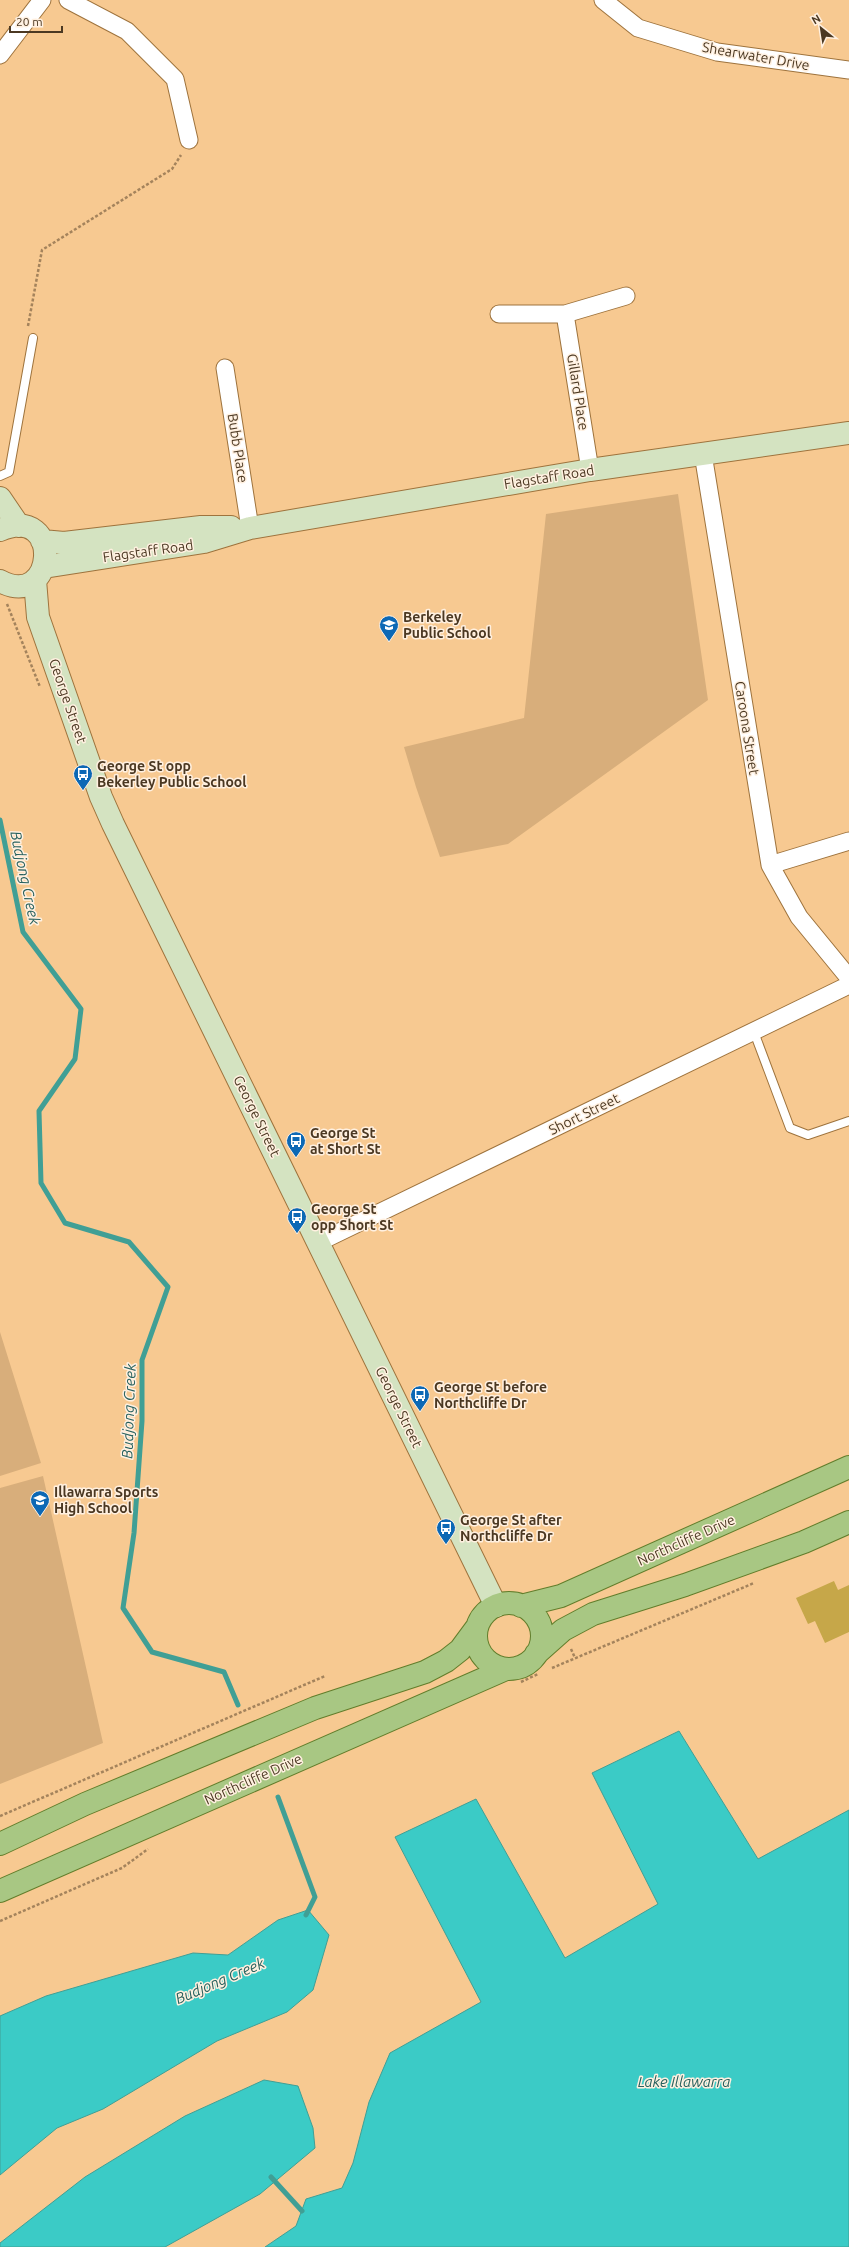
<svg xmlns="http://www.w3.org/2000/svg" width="849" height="2247" viewBox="0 0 849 2247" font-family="Ubuntu,sans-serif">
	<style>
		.green { fill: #d8ae7b }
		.water { fill: #3bcbc6; stroke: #409f95 }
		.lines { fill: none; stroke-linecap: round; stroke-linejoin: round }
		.stream { stroke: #409f95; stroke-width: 5 }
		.building { fill: #c6a749 }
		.service-casing { stroke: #9e733d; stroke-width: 10 }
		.minor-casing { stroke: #9e733d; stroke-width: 19 }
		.secondary-casing { stroke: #9e733d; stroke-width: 24 }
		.primary-casing { stroke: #627d2b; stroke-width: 24 }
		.path { stroke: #a4835c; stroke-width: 2.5; stroke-dasharray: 3 2; stroke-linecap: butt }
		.service { stroke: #fff; stroke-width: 8 }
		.minor { stroke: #fff; stroke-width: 17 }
		.secondary { stroke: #d4e3c1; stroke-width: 22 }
		.primary { stroke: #a8c783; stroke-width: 22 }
		.labels { text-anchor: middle; stroke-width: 3; stroke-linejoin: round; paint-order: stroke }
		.street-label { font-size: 14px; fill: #4b3822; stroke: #fff0e0 }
		.poi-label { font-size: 14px; font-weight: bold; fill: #4b3822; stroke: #fff0e0; text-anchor: start }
		.water-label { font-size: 15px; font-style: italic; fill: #28615e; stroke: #fff0e0 }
	</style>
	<rect width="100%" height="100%" fill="#f7c991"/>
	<path class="green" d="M678,494L708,700L508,844L440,857L416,787L404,747L524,718L546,514Z
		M0,1332L41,1463L0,1476Z
		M43,1476L103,1743L0,1784V1488Z"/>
	<path class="water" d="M679,1731L758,1859L849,1810V2247H265L296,2226L306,2199L342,2188L353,2163L369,2102L390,2053L481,2002L395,1837L476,1799L565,1958L658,1904L592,1773Z
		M308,1910L329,1935L313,1990L287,2012L217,2041L103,2109L57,2128L0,2175V2016L46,1996L193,1953L228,1955L278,1920Z
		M264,2080L298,2086L313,2128L315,2148L260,2194L165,2247H0V2243L85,2177L185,2116Z"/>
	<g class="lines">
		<path class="stream" d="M0,820L23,932L81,1009L75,1059L39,1111L41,1183L65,1223L129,1242L168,1287L142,1360V1421L134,1533L123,1608L152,1652L224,1672L238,1705
			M278,1797L315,1897L306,1915
			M271,2177L302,2211"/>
	</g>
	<path class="building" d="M834,1581L838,1590L849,1585V1632L825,1643L815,1621L808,1624L796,1598Z"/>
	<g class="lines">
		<defs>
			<path id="service" d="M0,476L9,472L33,338
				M754,1032L790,1128L808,1135L849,1121"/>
			<path id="minor" d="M68,0L127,31L175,79L189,140
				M603,0L638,28L717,52L849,70
				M0,55L42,0
				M499,314H565L626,296
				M565,314L590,470
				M225,368L250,528
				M703,454L770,865L799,917L849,978
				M770,865L849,841
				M319,1242L849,985"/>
			<path id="secondary" d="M0,498L19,526
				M0,530C64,503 56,611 0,581
				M42,541L64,543L201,527H231
				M44,567L204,542L250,528L590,470L849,433
				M35,580L38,617L101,797L113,824L496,1606"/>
			<path id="primary" d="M476 1636a33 33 0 1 1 66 0a33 33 0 1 1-66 0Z
				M521,1606L561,1596L849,1467
				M536,1654L563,1630L593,1614L685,1585L804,1542L849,1522
				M0,1844L85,1804L315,1708L425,1672L446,1661L460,1650L477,1627
				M0,1891L506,1669"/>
		</defs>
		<use href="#service" class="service-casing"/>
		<use href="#minor" class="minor-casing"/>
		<use href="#secondary" class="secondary-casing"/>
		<use href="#primary" class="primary-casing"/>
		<path class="path" d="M28,326L42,250L172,169L181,155
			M7,604L40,687
			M571,1649L575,1658
			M552,1668L754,1583
			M521,1682L538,1674
			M0,1816L325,1676
			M0,1921L122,1868L148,1849"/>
		<use href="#service" class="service"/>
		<use href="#minor" class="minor"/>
		<use href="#secondary" class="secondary"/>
		<use href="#primary" class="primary"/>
	</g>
	<defs>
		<symbol id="school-pin" viewBox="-11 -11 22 30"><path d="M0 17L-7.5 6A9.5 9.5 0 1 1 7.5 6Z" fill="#0c68b5" stroke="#fff0e0"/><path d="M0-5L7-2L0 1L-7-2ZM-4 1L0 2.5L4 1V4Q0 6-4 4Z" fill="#fff"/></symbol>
		<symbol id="bus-pin" viewBox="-11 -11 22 30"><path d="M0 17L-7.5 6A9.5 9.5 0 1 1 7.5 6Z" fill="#0c68b5" stroke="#fff0e0"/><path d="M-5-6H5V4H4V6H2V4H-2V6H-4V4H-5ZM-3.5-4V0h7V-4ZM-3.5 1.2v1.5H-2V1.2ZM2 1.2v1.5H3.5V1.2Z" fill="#fff"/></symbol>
	</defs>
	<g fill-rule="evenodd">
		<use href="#school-pin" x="378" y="614" width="22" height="30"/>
		<use href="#bus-pin" x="72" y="763" width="22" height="30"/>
		<use href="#bus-pin" x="285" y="1130" width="22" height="30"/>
		<use href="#bus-pin" x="286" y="1206" width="22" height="30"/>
		<use href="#bus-pin" x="409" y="1384" width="22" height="30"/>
		<use href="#school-pin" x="29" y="1489" width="22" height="30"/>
		<use href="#bus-pin" x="435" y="1517" width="22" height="30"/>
	</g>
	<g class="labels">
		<g class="street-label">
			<text transform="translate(756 56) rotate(10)" y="5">Shearwater Drive</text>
			<text transform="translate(578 392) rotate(81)" y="5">Gillard Place</text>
			<text transform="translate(238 448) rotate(81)" y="5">Bubb Place</text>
			<text transform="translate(549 477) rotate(-9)" y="5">Flagstaff Road</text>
			<text transform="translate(148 551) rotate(-8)" y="5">Flagstaff Road</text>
			<text transform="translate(68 701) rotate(71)" y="5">George Street</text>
			<text transform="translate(747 728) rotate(81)" y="5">Caroona Street</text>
			<text transform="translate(584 1114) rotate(-26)" y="5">Short Street</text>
			<text transform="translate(257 1116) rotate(64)" y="5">George Street</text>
			<text transform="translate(399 1407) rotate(64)" y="5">George Street</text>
			<text transform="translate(686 1540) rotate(-24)" y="5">Northcliffe Drive</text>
			<text transform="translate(253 1779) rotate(-24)" y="5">Northcliffe Drive</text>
		</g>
		<g class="poi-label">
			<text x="403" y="622">Berkeley<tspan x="403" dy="16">Public School</tspan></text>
			<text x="97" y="771">George St opp<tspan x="97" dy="16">Bekerley Public School</tspan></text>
			<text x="310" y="1138">George St<tspan x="310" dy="16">at Short St</tspan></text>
			<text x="311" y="1214">George St<tspan x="311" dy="16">opp Short St</tspan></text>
			<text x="434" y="1392">George St before<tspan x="434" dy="16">Northcliffe Dr</tspan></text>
			<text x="54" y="1497">Illawarra Sports<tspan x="54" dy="16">High School</tspan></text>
			<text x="460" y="1525">George St after<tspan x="460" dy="16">Northcliffe Dr</tspan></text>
		</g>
		<g class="water-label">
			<text transform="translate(25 878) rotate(78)" y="5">Budjong Creek</text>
			<text transform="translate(129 1411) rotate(-88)" y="5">Budjong Creek</text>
			<text transform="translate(220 1981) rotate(-23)" y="5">Budjong Creek</text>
			<text x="684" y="2087">Lake Illawarra</text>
		</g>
	</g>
	<g transform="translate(821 28) rotate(330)" stroke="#fff0e0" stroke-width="3" paint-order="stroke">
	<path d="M0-3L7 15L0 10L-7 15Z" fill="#4b3822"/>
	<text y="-6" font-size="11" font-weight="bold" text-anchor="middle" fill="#4b3822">N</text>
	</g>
	<path d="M10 26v6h52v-6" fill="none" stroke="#4b3822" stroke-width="2"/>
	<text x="16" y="26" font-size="12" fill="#4b3822" stroke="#fff0e0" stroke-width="3" paint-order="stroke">20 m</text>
</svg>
